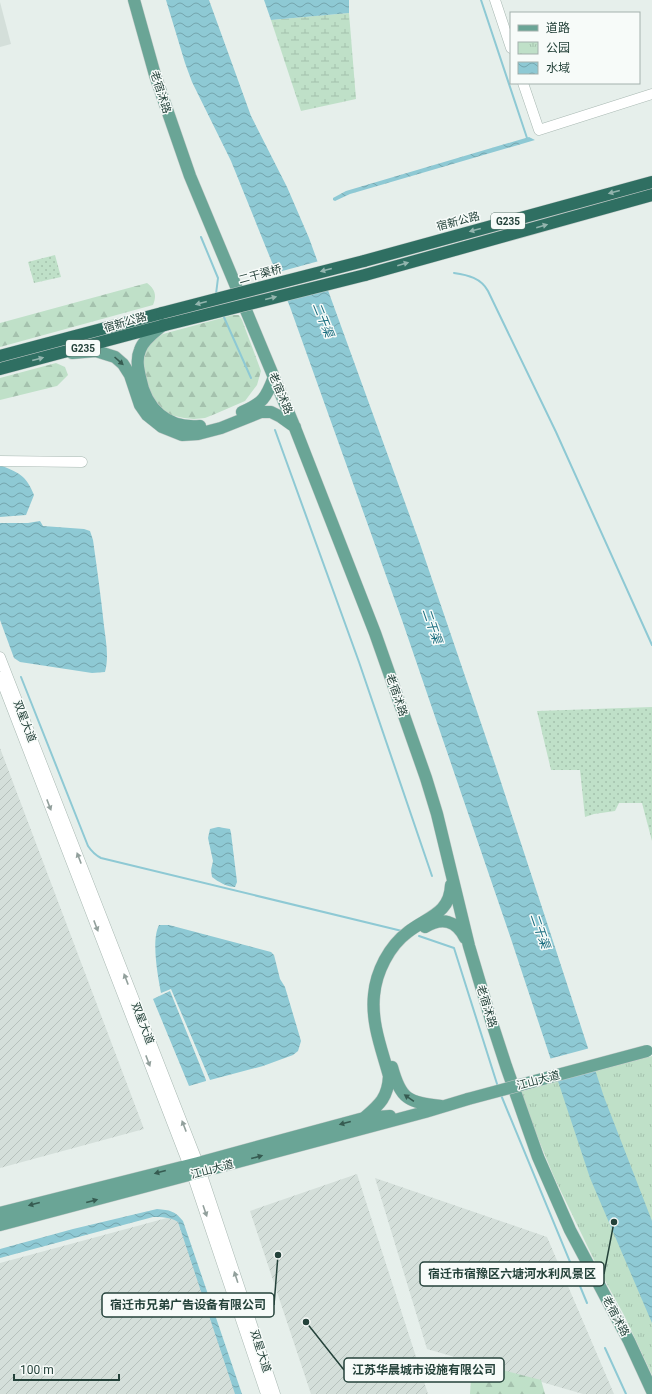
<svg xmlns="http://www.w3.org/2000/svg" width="652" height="1394" viewBox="0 0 652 1394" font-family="Roboto,'Noto Sans SC',sans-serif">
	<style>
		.built { fill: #d4dfda }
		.industrial { fill: url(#industrial-furrows) }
		.grass { fill: url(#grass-dots) }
		.forest { fill: url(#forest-firs) }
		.wetland { fill: url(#wetland-marsh) }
		.park { fill: url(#park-tufts) }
		.water { fill: url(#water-waves) }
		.pier { fill: #e6efeb }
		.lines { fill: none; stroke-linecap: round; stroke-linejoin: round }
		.stream { stroke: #8ec9d4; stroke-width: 2 }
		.minor-casing { stroke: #a8b8b2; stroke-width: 11 }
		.major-casing { stroke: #c2cac8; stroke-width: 13 }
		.highway-casing { stroke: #c2cac8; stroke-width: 13 }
		.minor { stroke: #fff; stroke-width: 10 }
		.major { stroke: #6aa596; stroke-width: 12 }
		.highway { stroke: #2f6f62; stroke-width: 12 }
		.major-bridge-casing { stroke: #c2cac8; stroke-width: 13; stroke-linecap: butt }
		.highway-bridge-casing { stroke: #c2cac8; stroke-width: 13; stroke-linecap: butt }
		.major-bridge { stroke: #6aa596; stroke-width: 12 }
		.highway-bridge { stroke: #2f6f62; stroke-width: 12 }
		.oneway { fill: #93b5ae }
		.oneway2 { fill: #365b51 }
		.oneway3 { fill: #92a09c }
		.labels { text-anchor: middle; stroke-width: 3; stroke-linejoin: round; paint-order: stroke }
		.shield { fill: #f7fbf9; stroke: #637a73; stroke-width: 1 }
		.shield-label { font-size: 10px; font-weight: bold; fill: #24423a }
		.street-label { font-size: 11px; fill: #24423a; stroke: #f7fbf9 }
		.water-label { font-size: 12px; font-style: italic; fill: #1c6f80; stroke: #f7fbf9 }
		.leader { fill: none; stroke: #24423a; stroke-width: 1.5 }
		.callout-dot { fill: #24423a; stroke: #f7fbf9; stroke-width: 1.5 }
		.callout { fill: #f7fbf9; stroke: #24423a; stroke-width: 1.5 }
		.callout-label { font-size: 12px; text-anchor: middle; font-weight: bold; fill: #24423a }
	</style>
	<defs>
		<pattern id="industrial-furrows" width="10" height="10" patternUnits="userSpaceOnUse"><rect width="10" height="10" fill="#d4dfda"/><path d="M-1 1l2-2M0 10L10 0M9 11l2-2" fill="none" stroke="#b6c1bc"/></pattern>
		<pattern id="grass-dots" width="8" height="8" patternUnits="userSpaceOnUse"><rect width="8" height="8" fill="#bfe0c8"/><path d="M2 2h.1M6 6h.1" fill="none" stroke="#a4c1ad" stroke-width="1.8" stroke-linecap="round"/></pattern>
		<pattern id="forest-firs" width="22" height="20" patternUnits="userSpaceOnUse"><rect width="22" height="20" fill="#bfe0c8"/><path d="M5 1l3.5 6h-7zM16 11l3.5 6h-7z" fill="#a4c1ad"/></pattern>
		<pattern id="wetland-marsh" width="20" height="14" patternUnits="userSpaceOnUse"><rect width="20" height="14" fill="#bfe0c8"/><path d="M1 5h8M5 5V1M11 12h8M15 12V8" fill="none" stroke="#a4c1ad"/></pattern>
		<pattern id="park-tufts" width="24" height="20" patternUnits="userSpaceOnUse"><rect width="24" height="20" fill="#bfe0c8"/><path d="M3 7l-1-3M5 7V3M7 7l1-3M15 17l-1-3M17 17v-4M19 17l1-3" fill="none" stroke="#a4c1ad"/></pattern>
		<pattern id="water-waves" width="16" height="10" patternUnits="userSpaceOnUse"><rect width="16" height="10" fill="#8ec9d4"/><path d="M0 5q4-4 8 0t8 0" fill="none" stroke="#74a5ad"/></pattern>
	</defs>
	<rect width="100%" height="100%" fill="#e6efeb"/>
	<path class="built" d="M0,2L11,44L0,47Z"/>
	<path class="industrial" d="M0,748L144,1129L0,1168Z
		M357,1174L428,1394H311L250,1211Z
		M375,1178L547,1237L614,1394H583L427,1349Z
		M178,1215L237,1394H0V1263Z"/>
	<path class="grass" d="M55,255L61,277L34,283L28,262Z
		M652,707V841L642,803H619L615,811L594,814L585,817L580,770H551L537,711Z"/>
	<path class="forest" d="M147,283C155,289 157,295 153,305L0,347V323Z
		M233,315H239L242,320L261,371L257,385L245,401L215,414L205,418L194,419L184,418L170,415L155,405L146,386L142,362L149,343L163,334Z
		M56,363L65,367L68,375L57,386L0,400V378Z
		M472,1362L541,1380L545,1394H470Z"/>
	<path class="wetland" d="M349,13L356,99L301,111L271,20Z"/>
	<path class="park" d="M652,1056V1375L624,1315L597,1266L554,1177L519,1092Z"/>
	<path class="water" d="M166,0H209L251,116L287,187L309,238L333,304L420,544L497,770L604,1097L652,1221V1323L590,1178L510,936L403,623L290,307L231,161L192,82L185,63Z
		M264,0H349V13L271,20Z
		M529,137L535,140L350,194L335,201L333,200V198L346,191Z
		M0,465C19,473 26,475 34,495L26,515L0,517Z
		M40,521L43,526L84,529L90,531L93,540C97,569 101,597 104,626C106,642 109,657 105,672L92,673L20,662L14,658L0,620V523H28Z
		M218,827L230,829L231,833L237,882L235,887C228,887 218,882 212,877L211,870L213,861L208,838L210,829Z
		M159,925H169L271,952L274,955L280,979L285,987L301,1041L298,1051L293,1055L263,1066L210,1080L171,989L161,993C158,976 151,941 159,925Z
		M170,991L206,1080V1081L189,1086L153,999Z
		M157,1209C170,1210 175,1211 183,1221L242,1394H235L178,1222C170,1217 162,1217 153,1217L0,1258V1249L73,1229Z"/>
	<path class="pier" d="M319,261L329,287L285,299L275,273Z
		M590,1048L596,1068L555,1079L549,1059Z"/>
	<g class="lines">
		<path class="stream" d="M481,0L527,138
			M201,237L218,278L216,294
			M454,273C468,275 481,278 488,291L556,432L652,645
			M223,315L251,378
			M275,430L359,662L432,876
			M21,677L88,846C92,852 95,855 101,858L402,931
			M419,936L454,948L498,1087
			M501,1095L587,1303
			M605,1348L626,1394"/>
		<defs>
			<path id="minor" d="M495,0L511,48
				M523,83L539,130L652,94
				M0,461L82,462
				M0,657L198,1163L275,1394
				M0,677L192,1174L266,1394"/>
			<path id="major" d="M134,0L155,75L190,176L295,428L375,633L426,778L437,814L469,946L491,1020L506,1066L538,1157L570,1230L629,1341L652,1391
				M163,325C155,332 143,340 140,350C136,359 138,368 140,377C146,409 167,429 200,426
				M72,353L96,351L115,357L123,364L130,375L140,405L147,415L162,427L182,435L198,434L221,428L261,412H271L281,417L295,427
				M242,412C263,403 266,398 274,377
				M425,927C442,917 456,920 465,938
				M392,1067C401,1100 408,1102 441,1106
				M364,1118C379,1105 388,1098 389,1076C382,1050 371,1023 374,995C376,972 389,946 408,932C427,917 450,914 451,885
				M0,1213L198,1163L364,1118L390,1116
				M0,1225L425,1112L468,1099"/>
			<path id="highway" d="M364,261L652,182
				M365,275L652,195
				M0,356L162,313
				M0,369L165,325"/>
		</defs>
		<use href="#minor" class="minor-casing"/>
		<use href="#major" class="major-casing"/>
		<use href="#highway" class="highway-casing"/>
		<use href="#minor" class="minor"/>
		<use href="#major" class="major"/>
		<use href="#highway" class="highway"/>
		<defs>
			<path id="major-bridge" d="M468,1099L647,1051"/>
			<path id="highway-bridge" d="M162,313L364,261
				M165,325L365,275"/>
		</defs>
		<use href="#major-bridge" class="major-bridge-casing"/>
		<use href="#highway-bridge" class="highway-bridge-casing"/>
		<use href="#major-bridge" class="major-bridge"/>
		<use href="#highway-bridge" class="highway-bridge"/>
	</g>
	<defs><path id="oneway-solid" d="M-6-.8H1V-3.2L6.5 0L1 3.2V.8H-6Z"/></defs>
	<g class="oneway">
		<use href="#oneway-solid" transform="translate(614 192) rotate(165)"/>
		<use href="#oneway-solid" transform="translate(542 226) rotate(-16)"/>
		<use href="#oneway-solid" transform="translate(475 230) rotate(165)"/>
		<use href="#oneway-solid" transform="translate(403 264) rotate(-16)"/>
		<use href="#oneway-solid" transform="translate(326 270) rotate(165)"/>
		<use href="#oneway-solid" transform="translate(271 298) rotate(-14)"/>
		<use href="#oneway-solid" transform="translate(201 303) rotate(165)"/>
		<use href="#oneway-solid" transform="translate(38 359) rotate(-15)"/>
	</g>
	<g class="oneway2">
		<use href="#oneway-solid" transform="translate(119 361) rotate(42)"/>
		<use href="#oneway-solid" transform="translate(409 1098) rotate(-145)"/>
		<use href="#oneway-solid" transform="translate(345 1123) rotate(165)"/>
		<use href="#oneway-solid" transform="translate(257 1157) rotate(-15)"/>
		<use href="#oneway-solid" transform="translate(160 1172) rotate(165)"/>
		<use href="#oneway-solid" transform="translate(92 1201) rotate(-15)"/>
		<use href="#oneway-solid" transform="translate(34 1204) rotate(165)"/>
	</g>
	<g class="oneway3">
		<use href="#oneway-solid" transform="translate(49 805) rotate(69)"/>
		<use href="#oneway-solid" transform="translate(79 858) rotate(-111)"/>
		<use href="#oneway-solid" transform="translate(96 926) rotate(69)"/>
		<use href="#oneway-solid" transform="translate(126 979) rotate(-111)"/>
		<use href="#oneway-solid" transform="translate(148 1061) rotate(69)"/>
		<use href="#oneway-solid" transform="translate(184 1126) rotate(-111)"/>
		<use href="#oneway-solid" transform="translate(205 1211) rotate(71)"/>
		<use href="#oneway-solid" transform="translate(236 1277) rotate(-108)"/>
	</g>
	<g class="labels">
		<g class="shield">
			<rect x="491" y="213" width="34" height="16" rx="3"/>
			<rect x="66" y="340" width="34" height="16" rx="3"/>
		</g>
		<g class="shield-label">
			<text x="508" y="225">G235</text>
			<text x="83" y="352">G235</text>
		</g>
		<g class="street-label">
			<text transform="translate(161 92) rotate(72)" y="4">老宿沭路</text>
			<text transform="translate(458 221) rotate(-15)" y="4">宿新公路</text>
			<text transform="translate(260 274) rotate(-15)" y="4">二干渠桥</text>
			<text transform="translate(125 322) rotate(-16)" y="4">宿新公路</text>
			<text transform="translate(281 393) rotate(67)" y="4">老宿沭路</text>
			<text transform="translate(397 695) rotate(71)" y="4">老宿沭路</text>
			<text transform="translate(25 721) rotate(69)" y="4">双星大道</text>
			<text transform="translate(487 1006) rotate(73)" y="4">老宿沭路</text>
			<text transform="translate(143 1023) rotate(69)" y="4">双星大道</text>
			<text transform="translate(538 1080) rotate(-15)" y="4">江山大道</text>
			<text transform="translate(212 1169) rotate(-15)" y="4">江山大道</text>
			<text transform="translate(616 1316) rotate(62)" y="4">老宿沭路</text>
			<text transform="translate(261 1351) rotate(72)" y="4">双星大道</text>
		</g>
		<g class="water-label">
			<text transform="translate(323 320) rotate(68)" y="4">二干渠</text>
			<text transform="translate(432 626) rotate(71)" y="4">二干渠</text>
			<text transform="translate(540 931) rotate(71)" y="4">二干渠</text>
		</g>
	</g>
	<path class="leader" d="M614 1222L604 1274M278 1255L274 1305M306 1322L344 1370"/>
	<g class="callout-dot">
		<circle cx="614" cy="1222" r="4"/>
		<circle cx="278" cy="1255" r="4"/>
		<circle cx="306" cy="1322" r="4"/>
	</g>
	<g class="callout">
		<rect x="420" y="1262" width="184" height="24" rx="4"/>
		<rect x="102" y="1293" width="172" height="24" rx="4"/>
		<rect x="344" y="1358" width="160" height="24" rx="4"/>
	</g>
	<g class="callout-label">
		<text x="512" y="1278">宿迁市宿豫区六塘河水利风景区</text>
		<text x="188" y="1309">宿迁市兄弟广告设备有限公司</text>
		<text x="424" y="1374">江苏华晨城市设施有限公司</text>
	</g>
	<rect x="510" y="12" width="130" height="72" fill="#f7fbf9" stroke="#a3b1ad"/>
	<rect x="518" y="25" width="20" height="6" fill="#6aa596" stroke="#a3b1ad"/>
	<text x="546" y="32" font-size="12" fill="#24423a">道路</text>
	<rect x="518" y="42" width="20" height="12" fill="url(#park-tufts)" stroke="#a3b1ad"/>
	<text x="546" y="52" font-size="12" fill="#24423a">公园</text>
	<rect x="518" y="62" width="20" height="12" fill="url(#water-waves)" stroke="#a3b1ad"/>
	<text x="546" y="72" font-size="12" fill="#24423a">水域</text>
	<path d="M14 1374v6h105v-6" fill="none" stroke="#24423a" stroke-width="2"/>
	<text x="20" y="1374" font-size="12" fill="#24423a" stroke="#f7fbf9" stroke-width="3" paint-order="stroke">100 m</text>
</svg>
